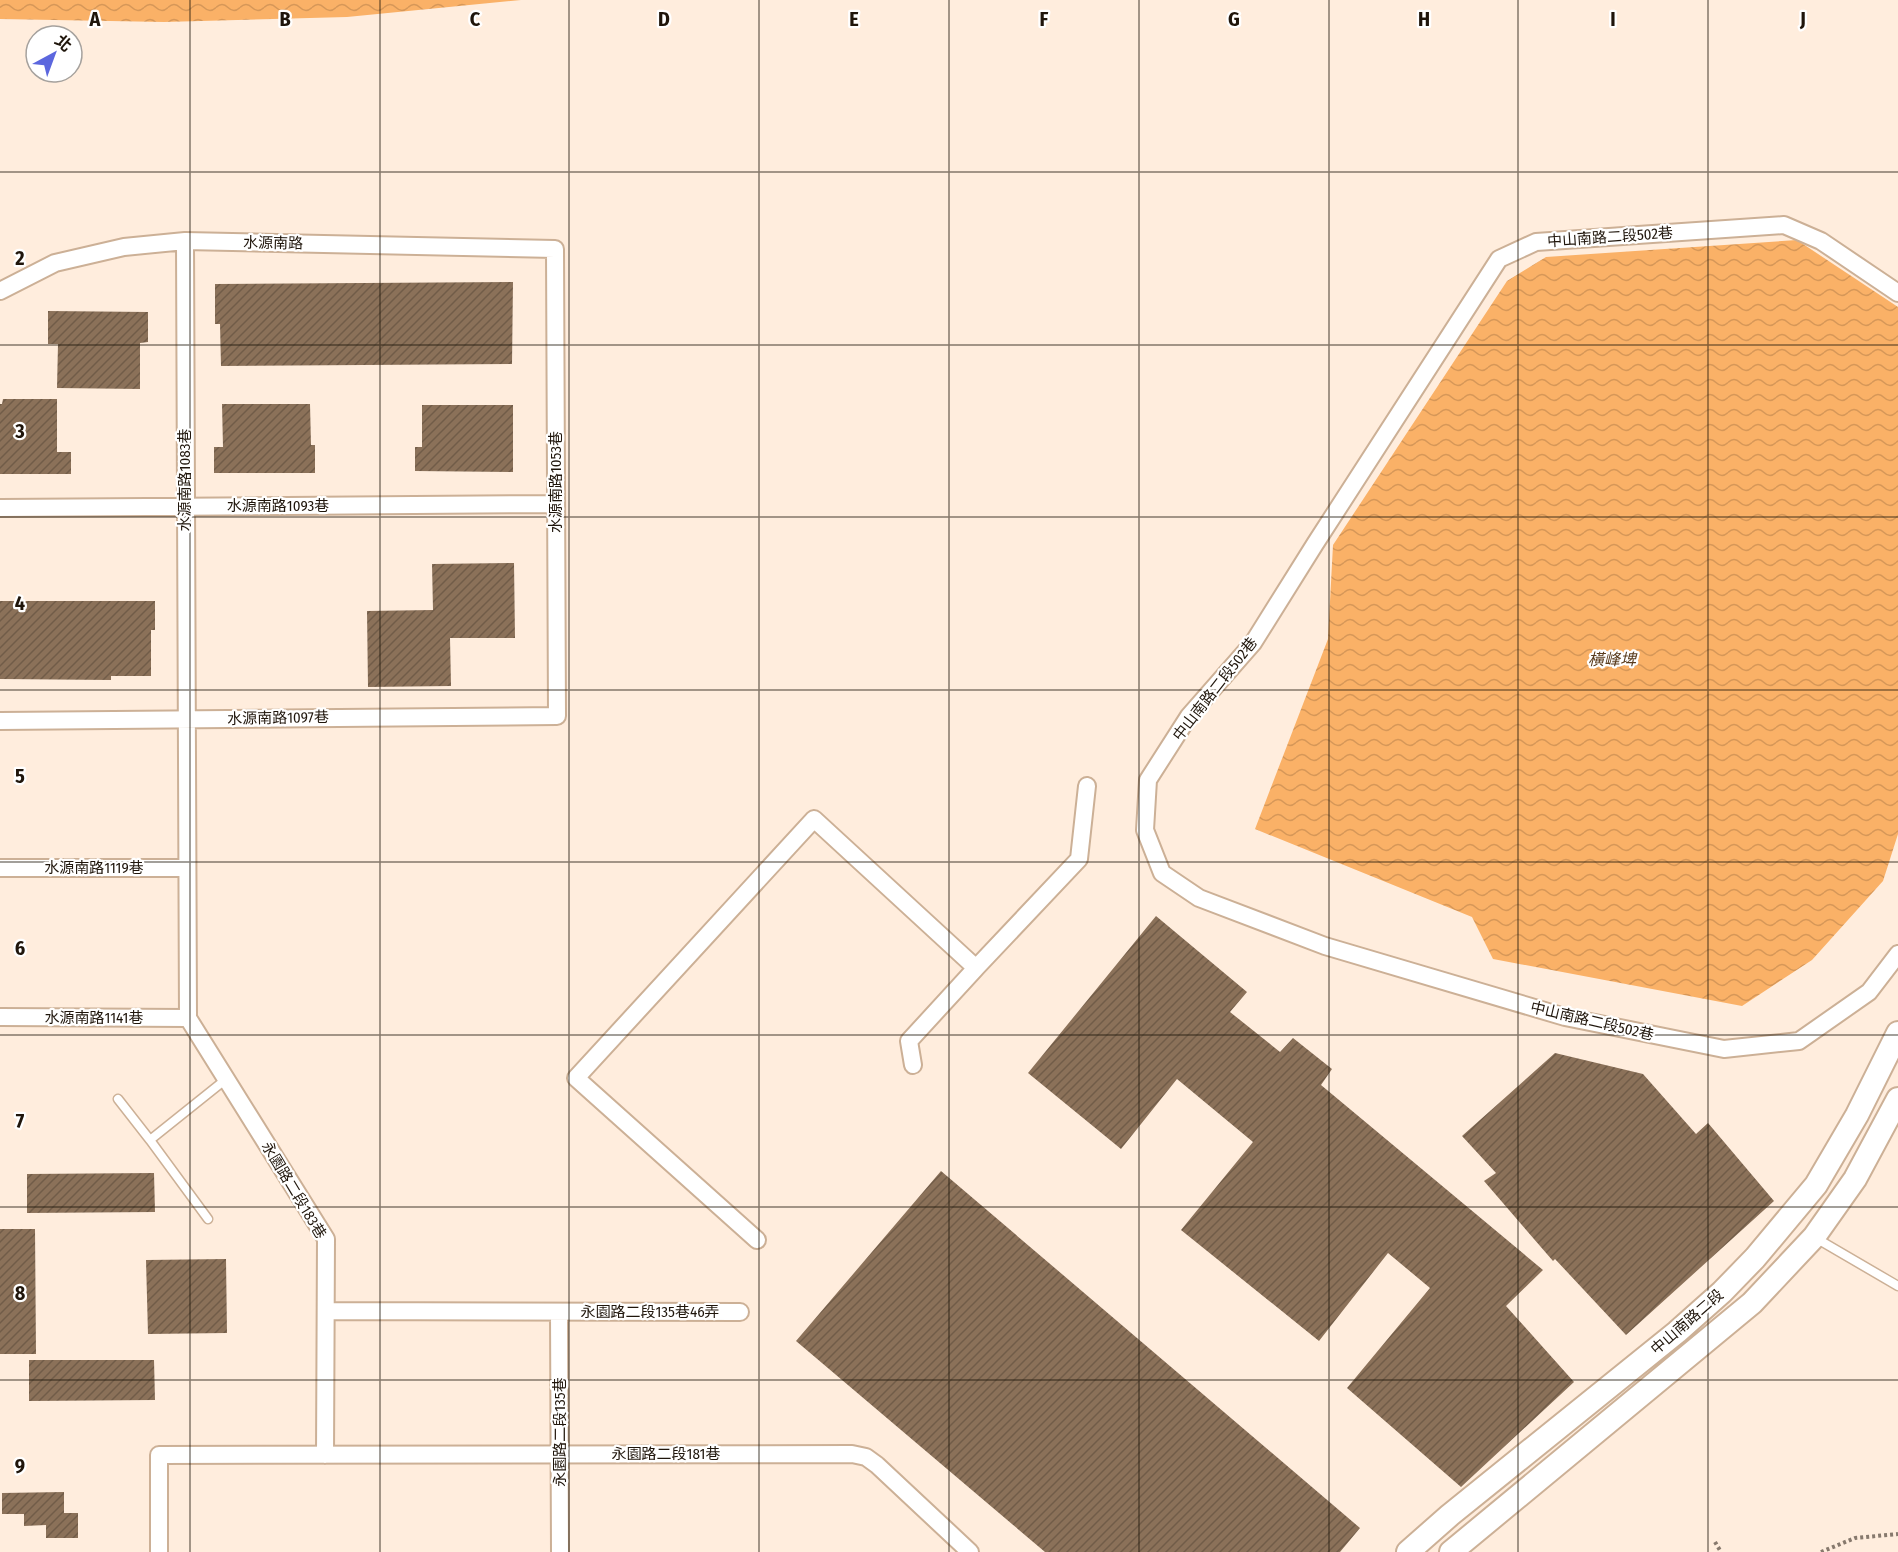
<svg xmlns="http://www.w3.org/2000/svg" width="1898" height="1552" viewBox="0 0 1898 1552" font-family="'Fira Sans Condensed','Noto Sans TC',sans-serif">
	<style>
		.water { fill: url(#water-waves) }
		.building { fill: url(#building-hatch) }
		.lines { fill: none; stroke-linecap: round; stroke-linejoin: round }
		.lane-casing { stroke: #ccb096; stroke-width: 11 }
		.street-casing { stroke: #ccb096; stroke-width: 20 }
		.secondary-casing { stroke: #ccb096; stroke-width: 26 }
		.path { stroke: #87796d; stroke-width: 4; stroke-dasharray: 3 3; stroke-linecap: butt }
		.lane { stroke: #fff; stroke-width: 8 }
		.street { stroke: #fff; stroke-width: 16 }
		.secondary { stroke: #fff; stroke-width: 22 }
		.grid { fill: none; stroke: #1f150b; stroke-width: 1.5; stroke-opacity: 0.55 }
		.labels { text-anchor: middle; stroke-width: 4.5; stroke-linejoin: round; paint-order: stroke }
		.street-label { font-size: 15px; fill: #1f150b; stroke: #fff }
		.water-label { font-size: 16px; font-style: italic; fill: #593b1c; stroke: #fff }
		.grid-label { font-size: 20px; text-anchor: middle; font-weight: bold; fill: #1f150b; stroke: #fff; stroke-width: 4.5; stroke-linejoin: round; paint-order: stroke }
	</style>
	<defs>
		<pattern id="water-waves" width="16" height="10" patternUnits="userSpaceOnUse" patternTransform="scale(1.5)"><rect width="16" height="10" fill="#fab167"/><path d="M0 5q4-4 8 0t8 0" fill="none" stroke="#d69758"/></pattern>
		<pattern id="building-hatch" width="6" height="6" patternUnits="userSpaceOnUse" patternTransform="scale(1.5)"><rect width="6" height="6" fill="#8b7159"/><path d="M-1 1l2-2M0 6l6-6M5 7l2-2" fill="none" stroke="#715c48"/></pattern>
	</defs>
	<rect width="100%" height="100%" fill="#ffeddd"/>
	<path class="water" d="M0,0H521L347,17L164,22L0,19Z
		M1797,240L1898,307V834L1883,881L1812,960L1742,1006L1493,959L1472,917L1255,829L1328,639L1333,545L1507,281L1546,257Z"/>
	<path class="building" d="M513,282L512,364L221,366L220,324H215V284Z
		M48,311L148,312V342L140,343V389L57,388L58,344H48Z
		M3,399H57V452H71V474H0V404H2Z
		M222,404H310L311,445H315V473H214V447H223Z
		M422,405H513V472L415,471V447H422Z
		M514,563L515,638H450L451,686L368,687L367,611L433,610L432,564Z
		M0,601H155V630H151V676H111V680L0,679Z
		M1156,916L1247,992L1230,1012L1280,1052L1293,1038L1332,1069L1321,1085L1543,1270L1506,1306L1574,1382L1461,1487L1347,1388L1430,1288L1388,1253L1319,1341L1181,1230L1253,1142L1177,1079L1121,1149L1028,1073Z
		M1555,1053L1643,1074L1696,1134L1708,1123L1774,1201L1626,1335L1555,1259L1553,1261L1484,1181L1496,1173L1462,1136Z
		M941,1171L1360,1528L1340,1552H1045L796,1341Z
		M154,1173L155,1212L27,1213V1174Z
		M0,1229H35L36,1354H0Z
		M226,1259L227,1333L148,1334L146,1260Z
		M29,1360H154L155,1400L29,1401Z
		M64,1492V1513H78V1538H46V1525L24,1526V1514H2V1493Z"/>
	<g class="lines">
		<defs>
			<path id="lane" d="M118,1099L150,1140
				M208,1219L150,1140L225,1080
				M1814,1237L1898,1286"/>
			<path id="street" d="M185,241L188,1018L326,1239L325,1455
				M0,291L55,263L124,247L185,241L555,249L557,716L0,721
				M1898,293L1821,241L1784,225L1536,242L1499,259L1315,544L1253,643L1189,716L1148,780L1145,830L1162,873L1199,898L1325,946L1565,1017L1724,1049L1799,1041L1869,992L1898,954
				M0,508L556,504
				M0,868H187
				M976,968L1079,859L1087,786
				M0,1017L188,1018
				M757,1240L576,1078L814,819L976,968L909,1041L913,1065
				M326,1311L740,1312
				M559,1312L560,1552
				M159,1552V1455L852,1454L866,1457L877,1465L970,1552"/>
			<path id="secondary" d="M1408,1552L1450,1515L1677,1332L1722,1292L1755,1258L1816,1185L1857,1115L1898,1033
				M1451,1552L1752,1303L1814,1237L1855,1179L1898,1099"/>
		</defs>
		<use href="#lane" class="lane-casing"/>
		<use href="#street" class="street-casing"/>
		<use href="#secondary" class="secondary-casing"/>
		<path class="path" d="M1715,1542L1721,1552
			M1821,1552L1855,1538L1898,1534"/>
		<use href="#lane" class="lane"/>
		<use href="#street" class="street"/>
		<use href="#secondary" class="secondary"/>
	</g>
	<path class="grid" d="M190,0V1552M380,0V1552M569,0V1552M759,0V1552M949,0V1552M1139,0V1552M1329,0V1552M1518,0V1552M1708,0V1552M0,172H1898M0,345H1898M0,517H1898M0,690H1898M0,862H1898M0,1035H1898M0,1207H1898M0,1380H1898"/>
	<g class="labels">
		<g class="street-label">
			<text transform="translate(1610 237) rotate(-4)" y="5">中山南路二段502巷</text>
			<text transform="translate(273 243) rotate(1)" y="5">水源南路</text>
			<text transform="translate(185 480) rotate(-90)" y="5">水源南路1083巷</text>
			<text transform="translate(556 482) rotate(-90)" y="5">水源南路1053巷</text>
			<text x="278" y="511">水源南路1093巷</text>
			<text transform="translate(1215 689) rotate(-52)" y="5">中山南路二段502巷</text>
			<text transform="translate(278 718) rotate(-1)" y="5">水源南路1097巷</text>
			<text x="94" y="873">水源南路1119巷</text>
			<text x="94" y="1023">水源南路1141巷</text>
			<text transform="translate(1592 1021) rotate(13)" y="5">中山南路二段502巷</text>
			<text transform="translate(294 1190) rotate(59)" y="5">永園路二段183巷</text>
			<text x="650" y="1317">永園路二段135巷46弄</text>
			<text transform="translate(1687 1322) rotate(-41)" y="5">中山南路二段</text>
			<text transform="translate(560 1432) rotate(-90)" y="5">永園路二段135巷</text>
			<text x="666" y="1459">永園路二段181巷</text>
		</g>
		<g class="water-label">
			<text x="1612" y="665">橫峰埤</text>
		</g>
	</g>
	<g class="grid-label">
		<text x="95" y="26">A</text>
		<text x="285" y="26">B</text>
		<text x="475" y="26">C</text>
		<text x="664" y="26">D</text>
		<text x="854" y="26">E</text>
		<text x="1044" y="26">F</text>
		<text x="1234" y="26">G</text>
		<text x="1424" y="26">H</text>
		<text x="1613" y="26">I</text>
		<text x="1803" y="26">J</text>
		<text x="20" y="265">2</text>
		<text x="20" y="438">3</text>
		<text x="20" y="610">4</text>
		<text x="20" y="783">5</text>
		<text x="20" y="955">6</text>
		<text x="20" y="1128">7</text>
		<text x="20" y="1300">8</text>
		<text x="20" y="1473">9</text>
	</g>
	<g transform="translate(54 54) rotate(41)"><circle r="28" fill="#ffffff" stroke="#a5a19d" stroke-width="1.5"/>
	<path d="M0-4.5L10 22L0 15L-10 22Z" fill="#5c67de"/>
	<text y="-9" font-size="16" font-weight="bold" text-anchor="middle" fill="#1f150b">北</text>
	</g>
</svg>
